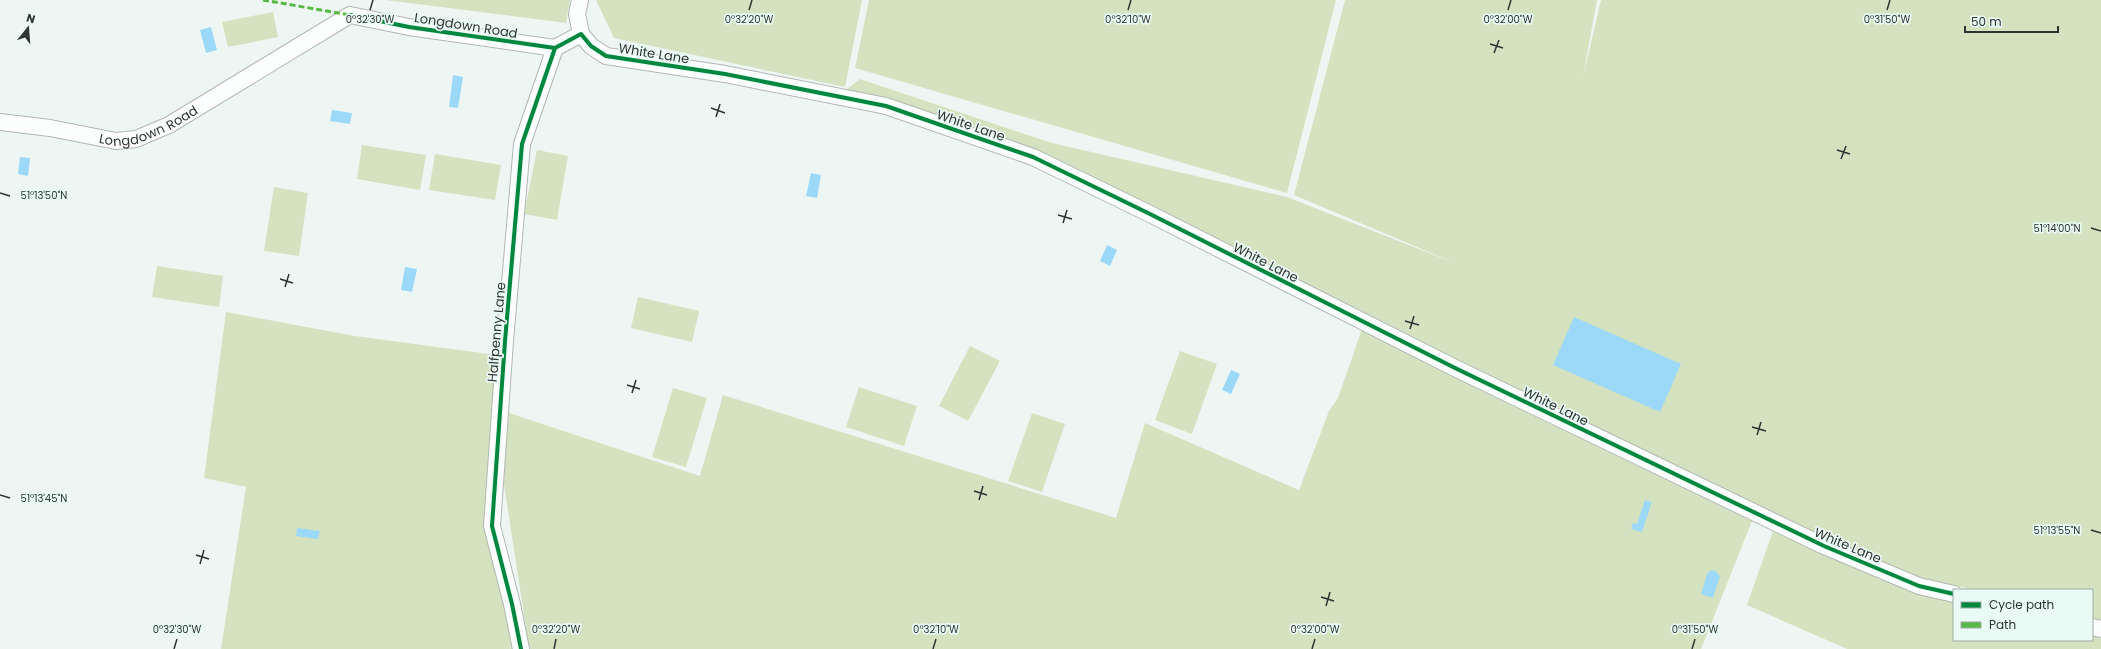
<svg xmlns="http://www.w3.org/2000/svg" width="2101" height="649" viewBox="0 0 2101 649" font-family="Poppins,sans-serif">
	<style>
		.green { fill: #d4e2bf }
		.water { fill: #9cd9f8 }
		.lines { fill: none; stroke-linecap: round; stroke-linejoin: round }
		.minor-casing { stroke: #b2b7b6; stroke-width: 18 }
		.minor { stroke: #fcfefd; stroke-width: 16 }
		.quiet { stroke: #58b947; stroke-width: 3; stroke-dasharray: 6 3; stroke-linecap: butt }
		.cycleway-casing { stroke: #eafaf5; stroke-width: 6 }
		.cycleway { stroke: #00873e; stroke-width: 4 }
		.ticks { fill: none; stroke: #2e3432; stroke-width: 1.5 }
		.labels { text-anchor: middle; stroke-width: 3.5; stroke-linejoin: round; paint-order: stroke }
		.street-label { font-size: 13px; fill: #2e3432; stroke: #eafaf5 }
		.ticks-label { font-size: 10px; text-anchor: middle; fill: #2e3432; stroke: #eafaf5; stroke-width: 3.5; stroke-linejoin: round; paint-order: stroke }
	</style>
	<rect width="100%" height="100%" fill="#eef6f4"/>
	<path class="green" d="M386,0H570L566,23Z
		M596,0H862L845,87L614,38Z
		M869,0H1336L1287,193L855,68Z
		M1345,0H1597L1583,77L1601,0H2101V622L2092,620V590H1974L1911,576L1807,532L1497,383L1456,359L1283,276L1091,178L842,93L860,79L1052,143L1287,197L1457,264L1294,195Z
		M273,12L278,37L228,47L222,22Z
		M362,145L426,155L420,190L357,179Z
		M537,150L568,156L557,220L524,214Z
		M435,154L501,165L495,200L429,190Z
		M274,187L308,193L299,256L264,251Z
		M157,266L223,276L219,307L152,297Z
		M638,297L699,311L692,342L631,328Z
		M226,312L355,336L497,355L486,518L515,649H221L246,487L204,478Z
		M1362,329L1439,366L1455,377L1513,406L1752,521L1701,649H528L527,634L503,478L509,413L700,476L723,395L1116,518L1145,423L1299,490L1329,411L1338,398Z
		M970,346L1000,361L968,421L939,406Z
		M1180,351L1217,364L1192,434L1155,420Z
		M859,387L917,406L904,446L846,427Z
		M673,388L707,398L686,467L652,457Z
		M1032,413L1065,424L1042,492L1008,481Z
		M1773,531L1803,545L1876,573L1878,579L1954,601V640H2092V634L2101,636V649H1847L1747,605Z"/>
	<path class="water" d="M211,27L217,50L206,53L200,30Z
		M453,75L463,77L458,108L449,107Z
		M332,110L352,113L350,124L330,121Z
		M20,157L30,158L28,176L18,174Z
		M811,173L821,175L817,198L806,196Z
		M1107,245L1117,250L1110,266L1100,261Z
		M405,267L417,269L412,292L401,290Z
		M1574,317L1681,364L1660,412L1553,365Z
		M1231,370L1240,374L1231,394L1222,390Z
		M1645,500L1652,502L1642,532L1631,529L1633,523L1637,524Z
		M297,528L320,531L318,539L296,536Z
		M1714,570L1720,576L1713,598L1701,594L1708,572Z"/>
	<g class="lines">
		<defs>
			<g id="minor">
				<path d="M580,0L577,14L581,34"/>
				<path d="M581,34L591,46L606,56L725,74L886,106L1033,157L1150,214L1455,368L1824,546L1919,586L1954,594"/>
				<path id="s1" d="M0,122L50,128L116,141L136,139L169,125L350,15L409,27L555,48"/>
				<path d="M2092,627L2101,629"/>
				<path d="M521,649L512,604L492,526L505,341L522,144L555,48L581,34"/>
			</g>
		</defs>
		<use href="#minor" class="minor-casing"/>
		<use href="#minor" class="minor"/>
		<path class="quiet" d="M263,0L350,15"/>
		<defs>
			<path id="cycleway" d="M350,15L409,27L555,48
				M521,649L512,604L492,526L505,341L522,144L555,48L581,34L591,46L606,56L725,74L886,106L1033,157L1150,214L1455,368L1824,546L1919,586L1954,594"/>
		</defs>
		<use href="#cycleway" class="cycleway-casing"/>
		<use href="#cycleway" class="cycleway"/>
	</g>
	<path class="ticks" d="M370,10L373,0M749,10L752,0M1128,10L1131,0M1508,10L1511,0M1887,10L1890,0M1490,44L1503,48M1494,53L1499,40M711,108L725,113M716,117L720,104M1837,150L1850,154M1841,159L1846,146M0,193L10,196M1058,215L1072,219M1063,223L1067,210M2091,228L2101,231M280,279L293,283M285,287L289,274M1405,321L1419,325M1410,329L1414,316M627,385L640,389M632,393L636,380M1752,427L1766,431M1757,435L1761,422M974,491L987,495M0,495L10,498M979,500L983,486M2091,530L2101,533M196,555L209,559M200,564L204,550M1321,597L1334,601M1326,606L1330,592M174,649L177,639M554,649L556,639M933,649L936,639M1312,649L1315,639M1692,649L1695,639"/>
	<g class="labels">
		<g class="street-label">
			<text transform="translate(466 25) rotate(9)" y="5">Longdown Road</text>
			<text transform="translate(654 53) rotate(9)" y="5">White Lane</text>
			<text dy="5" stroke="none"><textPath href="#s1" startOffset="153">Longdown Road</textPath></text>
			<text transform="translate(971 125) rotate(19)" y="5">White Lane</text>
			<text transform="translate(1266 262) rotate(27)" y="5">White Lane</text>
			<text transform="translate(496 332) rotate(-85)" y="5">Halfpenny Lane</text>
			<text transform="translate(1556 406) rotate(26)" y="5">White Lane</text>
			<text transform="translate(1848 545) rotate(23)" y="5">White Lane</text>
		</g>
	</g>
	<g class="ticks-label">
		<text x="370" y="23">0°32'30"W</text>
		<text x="749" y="23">0°32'20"W</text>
		<text x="1128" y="23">0°32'10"W</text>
		<text x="1508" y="23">0°32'00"W</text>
		<text x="1887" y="23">0°31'50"W</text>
		<text x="44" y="199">51°13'50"N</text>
		<text x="2057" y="232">51°14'00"N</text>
		<text x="44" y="502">51°13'45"N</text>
		<text x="2057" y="534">51°13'55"N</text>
		<text x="177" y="633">0°32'30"W</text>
		<text x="556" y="633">0°32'20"W</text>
		<text x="936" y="633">0°32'10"W</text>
		<text x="1315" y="633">0°32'00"W</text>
		<text x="1695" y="633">0°31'50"W</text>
	</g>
	<rect x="1953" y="589" width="140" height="52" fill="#eafaf5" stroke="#9faba7"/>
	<rect x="1961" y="602" width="20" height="6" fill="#00873e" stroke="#9faba7"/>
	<text x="1989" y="609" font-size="12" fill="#2e3432">Cycle path</text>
	<rect x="1961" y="622" width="20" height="6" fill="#58b947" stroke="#9faba7"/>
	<text x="1989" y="629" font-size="12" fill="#2e3432">Path</text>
	<g transform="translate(28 28) rotate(17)" stroke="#eafaf5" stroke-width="3" paint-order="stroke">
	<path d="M0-3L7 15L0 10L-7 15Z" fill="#2e3432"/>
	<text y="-6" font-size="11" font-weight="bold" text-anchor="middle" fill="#2e3432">N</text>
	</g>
	<path d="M1965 26v6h93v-6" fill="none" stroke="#2e3432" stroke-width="2"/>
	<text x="1971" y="26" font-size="12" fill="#2e3432" stroke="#eafaf5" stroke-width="3" paint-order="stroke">50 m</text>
</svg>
